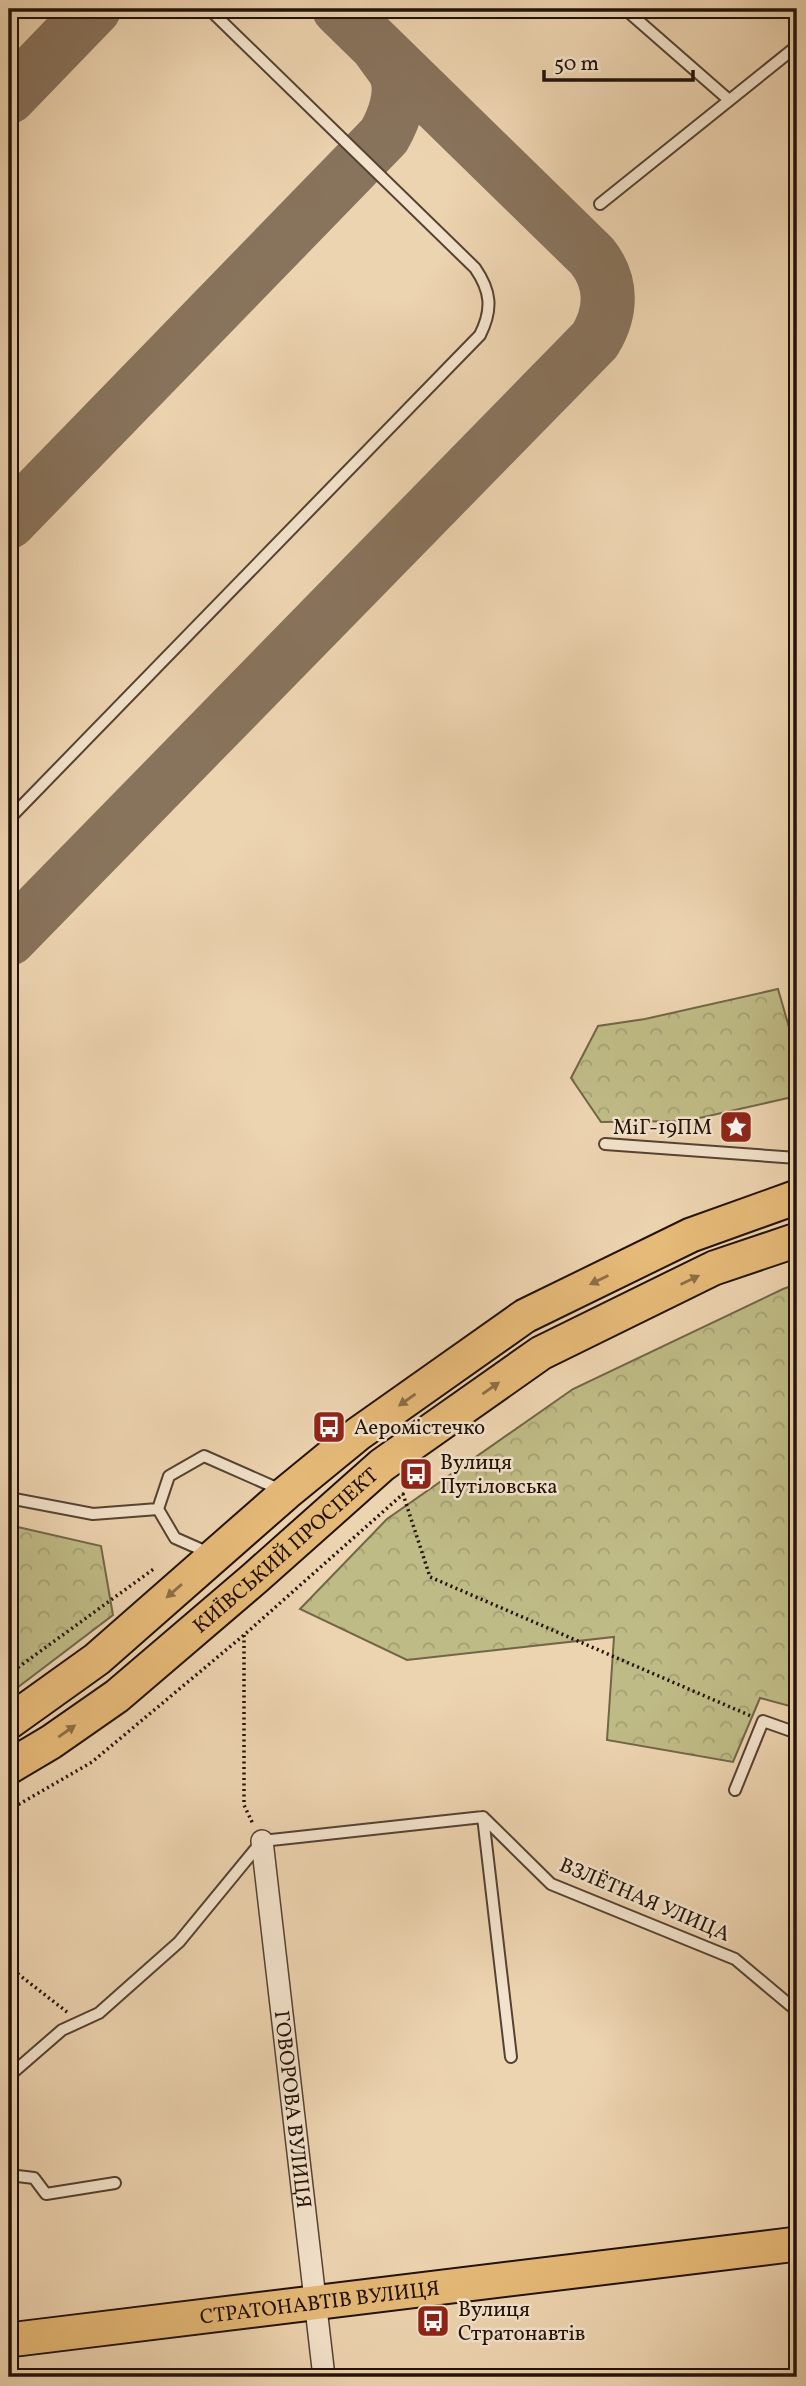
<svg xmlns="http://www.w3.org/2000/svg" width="806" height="2386" viewBox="0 0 806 2386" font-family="Vollkorn,serif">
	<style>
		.forest { fill: url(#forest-crowns); stroke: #716647; stroke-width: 2 }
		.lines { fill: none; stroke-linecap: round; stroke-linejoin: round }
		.taxiway { stroke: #88735c; stroke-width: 54 }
		.service-casing { stroke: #564232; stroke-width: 14 }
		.minor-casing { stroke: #564232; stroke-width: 24 }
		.primary-casing { stroke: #231208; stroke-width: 37 }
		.path { stroke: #231208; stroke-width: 3.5; stroke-dasharray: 2 3.5; stroke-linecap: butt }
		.service { stroke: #f3e3cc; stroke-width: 10 }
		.minor { stroke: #f3e3cc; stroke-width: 21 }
		.primary { stroke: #e6ba78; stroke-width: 33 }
		.oneway { fill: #8e6e46 }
		.labels { text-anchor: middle; stroke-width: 5; stroke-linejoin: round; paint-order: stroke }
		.poi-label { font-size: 21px; fill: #231208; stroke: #f3e3cc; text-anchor: start }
		.street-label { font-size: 21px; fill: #231208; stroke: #f3e3cc }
	</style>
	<defs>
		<pattern id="forest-crowns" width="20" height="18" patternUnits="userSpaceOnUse" patternTransform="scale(1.75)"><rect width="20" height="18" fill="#bfbb86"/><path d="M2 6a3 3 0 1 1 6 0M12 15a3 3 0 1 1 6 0" fill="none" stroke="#a4a072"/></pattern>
	</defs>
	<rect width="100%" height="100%" fill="#edd4b0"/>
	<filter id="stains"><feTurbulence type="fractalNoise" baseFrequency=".00286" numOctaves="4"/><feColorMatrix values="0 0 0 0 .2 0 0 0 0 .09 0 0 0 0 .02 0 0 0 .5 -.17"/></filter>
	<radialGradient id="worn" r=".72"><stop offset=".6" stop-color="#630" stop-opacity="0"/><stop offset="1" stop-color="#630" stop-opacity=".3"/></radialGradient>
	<path class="forest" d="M778,989L797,1055V1096L686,1121L601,1122L571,1078L598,1026L645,1019Z
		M797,1284V1708L760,1698L733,1762L607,1740L614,1637L407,1660L300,1609L387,1519L573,1389L783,1289Z
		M9,1525L101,1546L113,1615L9,1694Z"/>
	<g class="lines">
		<path class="taxiway" d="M9,97L94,9
			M9,522L384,136C394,119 405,90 394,70C389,62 382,54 377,46
			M9,939L595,340C612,312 613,282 592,256L339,9"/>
		<defs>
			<path id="service" d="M625,9L729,100
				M600,204L797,46
				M9,819L480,335C493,309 491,291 475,268L209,9
				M605,1144L797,1158
				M9,1498L93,1514L158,1509L169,1476L204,1456L281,1490
				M158,1509L175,1538L209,1553
				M735,1790L763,1721L797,1733
				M483,1817L551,1884L735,1959L797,2011
				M483,1817L511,2057
				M9,2076L62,2030L99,2013L179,1942L262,1841L483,1817
				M9,2172V2175L34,2178L46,2194L115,2183"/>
			<g id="minor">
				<path id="s1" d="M262,1841L324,2377"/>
			</g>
			<g id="primary">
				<path d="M9,1722L97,1659L286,1493L358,1434L525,1316L691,1235L797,1197"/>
				<path id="s2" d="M9,1767L51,1742L117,1696L255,1578L382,1465L541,1353L714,1268L797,1240"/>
				<path id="s3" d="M9,2340L797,2244"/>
			</g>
		</defs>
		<use href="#service" class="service-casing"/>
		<use href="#minor" class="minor-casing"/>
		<use href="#primary" class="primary-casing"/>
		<path class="path" d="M244,1635V1805L253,1824
			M9,1674L155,1568
			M9,1810L92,1762L244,1635L403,1494L430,1577L751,1716
			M9,1967L67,2012"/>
		<use href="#service" class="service"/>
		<use href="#minor" class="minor"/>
		<use href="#primary" class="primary"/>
	</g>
	<defs><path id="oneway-solid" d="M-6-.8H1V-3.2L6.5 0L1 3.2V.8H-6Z" transform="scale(1.75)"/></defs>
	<g class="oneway">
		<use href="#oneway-solid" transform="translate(599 1280) rotate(154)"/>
		<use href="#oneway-solid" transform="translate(690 1280) rotate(-26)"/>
		<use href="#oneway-solid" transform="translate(491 1388) rotate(-35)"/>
		<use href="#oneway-solid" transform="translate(407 1400) rotate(145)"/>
		<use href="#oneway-solid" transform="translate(174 1591) rotate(139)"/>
		<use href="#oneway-solid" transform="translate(67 1731) rotate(-35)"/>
	</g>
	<defs>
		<symbol id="sight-square" viewBox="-11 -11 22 22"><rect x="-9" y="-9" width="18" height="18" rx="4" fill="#8f2418" stroke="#f3e3cc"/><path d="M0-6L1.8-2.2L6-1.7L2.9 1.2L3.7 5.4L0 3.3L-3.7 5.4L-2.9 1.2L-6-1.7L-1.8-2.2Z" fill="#fff"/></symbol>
		<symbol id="bus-square" viewBox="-11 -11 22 22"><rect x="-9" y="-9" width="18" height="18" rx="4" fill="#8f2418" stroke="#f3e3cc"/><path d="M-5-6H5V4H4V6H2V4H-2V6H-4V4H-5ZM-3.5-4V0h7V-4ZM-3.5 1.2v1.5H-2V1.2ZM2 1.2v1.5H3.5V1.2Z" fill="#fff"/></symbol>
	</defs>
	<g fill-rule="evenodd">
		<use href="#sight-square" x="717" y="1108" width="38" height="38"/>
		<use href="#bus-square" x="310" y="1408" width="38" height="38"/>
		<use href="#bus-square" x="397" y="1455" width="38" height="38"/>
		<use href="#bus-square" x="414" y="2302" width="38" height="38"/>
	</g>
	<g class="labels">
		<g class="poi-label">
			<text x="712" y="1134" text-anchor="end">МіГ-19ПМ</text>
			<text x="354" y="1434">Аеромістечко</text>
			<text x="440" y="1469">Вулиця<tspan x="440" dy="24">Путіловська</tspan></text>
			<text x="458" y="2316">Вулиця<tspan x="458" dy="24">Стратонавтів</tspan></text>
		</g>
		<g class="street-label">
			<text dy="7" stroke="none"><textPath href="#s2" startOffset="352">КИЇВСЬКИЙ ПРОСПЕКТ</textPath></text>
			<text transform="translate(645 1899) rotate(23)" y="7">ВЗЛЁТНАЯ УЛИЦА</text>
			<text dy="7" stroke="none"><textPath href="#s1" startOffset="270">ГОВОРОВА ВУЛИЦЯ</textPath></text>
			<text dy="7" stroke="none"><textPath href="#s3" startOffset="313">СТРАТОНАВТІВ ВУЛИЦЯ</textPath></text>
		</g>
	</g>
	<rect width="806" height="2386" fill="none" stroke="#edd4b0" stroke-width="35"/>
	<rect x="10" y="10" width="785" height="2365" fill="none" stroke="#231208" stroke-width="3.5"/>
	<rect x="18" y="18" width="771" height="2351" fill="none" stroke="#231208" stroke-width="2"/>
	<path d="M544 70v10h149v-10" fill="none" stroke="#231208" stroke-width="3.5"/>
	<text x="554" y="70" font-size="21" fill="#231208" stroke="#f3e3cc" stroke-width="5" paint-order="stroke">50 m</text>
	<rect width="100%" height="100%" filter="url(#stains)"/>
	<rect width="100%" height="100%" fill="url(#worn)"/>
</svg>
